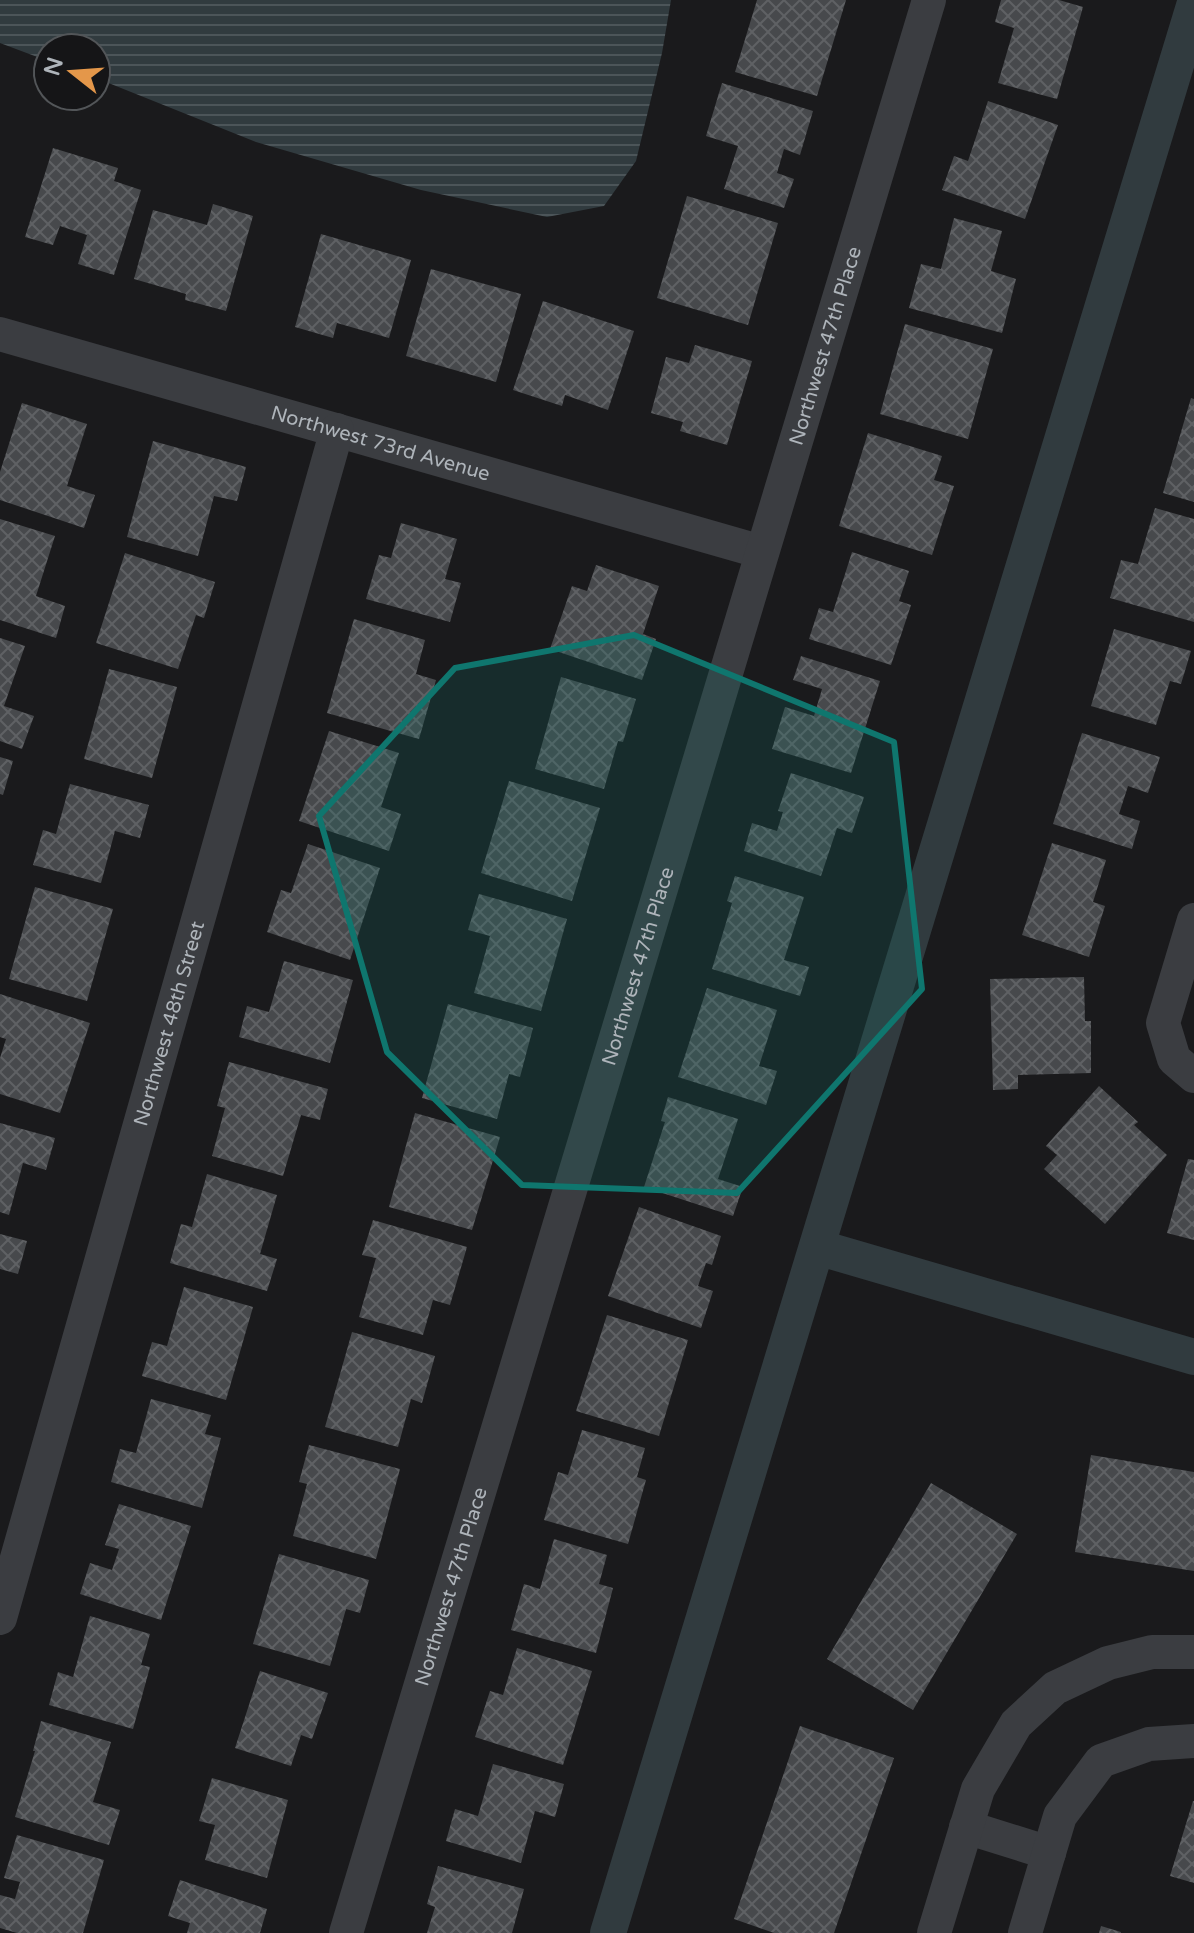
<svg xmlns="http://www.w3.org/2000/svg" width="1194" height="1933" viewBox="0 0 1194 1933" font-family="'Varela Round',sans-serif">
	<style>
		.water { fill: url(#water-rules) }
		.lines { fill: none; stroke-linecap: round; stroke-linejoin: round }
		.canal { stroke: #313b3f; stroke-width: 36 }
		.building { fill: url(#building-cross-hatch) }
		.minor { stroke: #3b3d41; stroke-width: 34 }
		.marked { fill: #0f766e; fill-opacity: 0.2; stroke: #0f766e; stroke-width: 6; stroke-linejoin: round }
		.labels { text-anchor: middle; stroke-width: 6; stroke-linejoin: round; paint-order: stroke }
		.street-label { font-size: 20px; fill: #aeb4ba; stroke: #151517 }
	</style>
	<defs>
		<pattern id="water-rules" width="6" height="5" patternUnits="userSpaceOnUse" patternTransform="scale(2)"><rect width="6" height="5" fill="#313b3f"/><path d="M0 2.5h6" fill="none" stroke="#4c5559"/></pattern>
		<pattern id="building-cross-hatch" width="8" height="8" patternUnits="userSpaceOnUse" patternTransform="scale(2)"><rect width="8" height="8" fill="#47494c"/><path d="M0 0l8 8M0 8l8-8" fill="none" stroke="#5f6164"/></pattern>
	</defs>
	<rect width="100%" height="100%" fill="#1a1a1c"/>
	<path class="water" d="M0,0H671L662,53L636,161L604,206L547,217L421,190L256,142L96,78V48H48V61L0,43Z"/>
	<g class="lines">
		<path class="canal" d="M817,1247L1194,1357
			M608,1933L1194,6"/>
	</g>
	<path class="building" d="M757,0H846L817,96L735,72Z
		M1001,0H1059L1083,7L1057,99L998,83L1014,28L995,22Z
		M722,83L813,111L800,155L784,149L777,173L794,179L784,208L724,189L738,146L706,136Z
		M988,101L1058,125L1025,219L942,190L954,156L968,161Z
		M53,148L118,168L114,181L141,190L114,275L78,264L87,235L60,226L53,245L25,237Z
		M687,196L778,223L748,325L657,298Z
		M213,204L253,216L226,311L185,300L186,294L134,279L153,210L207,225Z
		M954,218L1002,231L991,271L1016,279L1002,333L909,308L921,264L941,269Z
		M321,234L411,260L389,338L337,323L333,338L295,327Z
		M431,269L521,294L496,382L406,356Z
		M543,301L634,331L608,410L565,395L562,406L513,390Z
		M905,324L993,349L968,439L880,414Z
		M695,345L752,361L727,445L680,431L683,422L651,413L666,357L689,363Z
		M1191,398L1194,399V502L1163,493Z
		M22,403L87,424L67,486L95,495L84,528L0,500V472Z
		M868,433L942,456L934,480L954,486L932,555L839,526Z
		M153,441L246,467L237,501L214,496L198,556L127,537Z
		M1155,508L1194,519V622L1110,598L1121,560L1138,564Z
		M0,519L55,536L36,596L65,606L56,638L0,620Z
		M401,523L457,539L445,579L461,583L450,622L366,599L379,555L391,558Z
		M852,552L909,571L899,601L911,605L891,665L809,639L819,608L833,612Z
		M125,553L215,582L204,618L196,615L178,669L96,643Z
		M596,565L659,586L643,634L656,639L642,680L550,649L572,586L587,591Z
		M354,619L425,640L416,674L436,680L419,739L327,713Z
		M1114,629L1191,651L1181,684L1170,681L1156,725L1091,706Z
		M0,638L25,646L4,706L34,716L22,749L0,741Z
		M801,656L880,681L851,773L772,749L785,707L814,716L822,689L793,680Z
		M109,669L177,687L152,778L84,759Z
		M561,677L636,699L623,742L618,741L604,789L535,769Z
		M329,731L399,753L381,807L401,814L389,851L299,821Z
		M1082,733L1160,757L1148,793L1128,786L1119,814L1140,821L1132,849L1053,824Z
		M0,757L13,761L3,795L0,794Z
		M791,773L864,797L852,833L837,828L821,876L744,851L752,823L777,831L783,812L778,811Z
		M509,781L600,808L572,901L481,873Z
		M70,784L149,805L140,838L115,831L101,883L33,865L43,830L56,834Z
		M1052,843L1106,860L1093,902L1105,906L1089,957L1022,935Z
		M308,844L380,868L350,960L267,932L281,890L291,893Z
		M735,876L804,897L784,960L809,967L800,996L712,969L732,903L727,901Z
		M35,887L113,909L87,1001L9,979Z
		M479,894L567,919L541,1011L474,993L490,936L468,930Z
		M284,961L353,980L330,1063L239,1037L247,1006L269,1012Z
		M1084,977L1085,1021H1091V1073L1018,1075V1089L993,1090L990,979Z
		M707,988L777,1010L759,1066L777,1071L766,1105L678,1077Z
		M0,994L90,1023L60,1113L0,1094V1058L6,1039L0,1037Z
		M448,1004L533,1028L520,1077L509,1074L497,1119L422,1098Z
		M229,1062L328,1089L320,1120L301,1115L283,1176L212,1156L225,1108L217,1106Z
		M1099,1086L1138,1122L1134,1125L1167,1155L1105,1224L1044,1169L1057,1155L1046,1146Z
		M668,1097L738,1119L718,1179L743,1187L733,1216L644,1187L665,1122L661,1121Z
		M415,1113L500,1137L472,1230L389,1207Z
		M0,1123L55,1138L46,1170L23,1163L9,1215L0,1212Z
		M1188,1159L1194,1160V1240L1167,1233Z
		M207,1174L277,1195L260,1254L277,1259L267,1291L170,1263L181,1224L192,1227Z
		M639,1207L721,1236L712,1265L706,1263L698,1286L713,1291L701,1328L608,1296Z
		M373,1220L467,1247L450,1305L433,1300L423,1335L359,1317L376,1258L362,1255Z
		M0,1234L27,1241L18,1274L0,1269Z
		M184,1287L253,1307L226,1400L142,1376L152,1342L167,1346Z
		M607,1315L688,1340L659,1436L576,1411Z
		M352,1332L435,1356L422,1403L411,1399L398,1447L325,1427Z
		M151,1399L211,1415L205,1434L221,1438L202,1508L111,1482L120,1449L136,1453Z
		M582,1430L645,1448L637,1477L646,1480L628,1544L544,1520L558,1472L568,1475Z
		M309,1445L400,1469L376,1559L293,1536L307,1484L299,1482Z
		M1091,1455L1194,1472V1571L1075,1552Z
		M931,1483L1017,1534L913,1710L827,1659Z
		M119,1504L191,1526L161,1620L80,1594L90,1563L112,1570L119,1549L105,1545Z
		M554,1539L607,1555L599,1584L613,1588L596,1653L511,1630L524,1584L540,1589Z
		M279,1554L369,1580L360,1613L346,1609L330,1666L253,1644Z
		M90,1616L150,1634L141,1665L150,1667L133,1729L49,1705L58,1672L73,1677Z
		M517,1648L592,1671L563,1765L475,1737L490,1691L503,1695Z
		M260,1671L328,1693L312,1739L301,1735L291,1766L235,1748Z
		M41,1721L111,1742L93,1802L120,1810L109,1845L15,1817L35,1751H33Z
		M800,1726L894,1758L834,1933H774L734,1919Z
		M493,1764L564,1784L555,1817L535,1811L521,1863L446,1841L455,1809L478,1816Z
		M212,1778L288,1800L267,1878L205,1860L215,1825L199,1821Z
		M1193,1801H1194V1883L1170,1876Z
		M17,1835L104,1860L83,1933H17L0,1928V1895L15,1899L20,1882L4,1878Z
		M438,1866L524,1889L512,1933H427L435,1907L427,1904Z
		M180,1880L267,1909L260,1933H187L190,1923L168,1916Z
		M1101,1926L1121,1932V1933H1099Z"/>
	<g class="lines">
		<g class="minor">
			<path id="s1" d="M0,334L762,552"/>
			<path d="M1194,920L1163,1023L1174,1059L1194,1076"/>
			<path id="s2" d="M0,1618L337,430"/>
			<path d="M966,1827L1049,1853"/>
			<path id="s3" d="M346,1933L929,0"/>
			<path d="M934,1933L978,1789L1016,1724L1055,1688L1108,1663L1152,1652H1194"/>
			<path d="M1025,1933L1060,1816L1101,1761L1149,1744L1194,1741"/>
		</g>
	</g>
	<path class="marked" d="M634,635L894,742L922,989L737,1193L522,1185L387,1052L319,816L455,668Z"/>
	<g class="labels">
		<g class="street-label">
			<text dy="7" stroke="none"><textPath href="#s3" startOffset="1658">Northwest 47th Place</textPath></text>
			<text dy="7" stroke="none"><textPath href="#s1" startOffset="396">Northwest 73rd Avenue</textPath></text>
			<text dy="7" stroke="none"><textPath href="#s3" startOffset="1010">Northwest 47th Place</textPath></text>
			<text dy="7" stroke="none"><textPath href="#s2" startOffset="618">Northwest 48th Street</textPath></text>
			<text dy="7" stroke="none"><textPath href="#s3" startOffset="362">Northwest 47th Place</textPath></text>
		</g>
	</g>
	<g transform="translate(72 72) rotate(287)"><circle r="38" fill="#151517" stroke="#525558" stroke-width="2"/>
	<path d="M0-6L14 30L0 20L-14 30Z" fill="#e4974a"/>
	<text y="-12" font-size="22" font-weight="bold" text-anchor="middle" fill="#aeb4ba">N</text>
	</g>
</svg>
